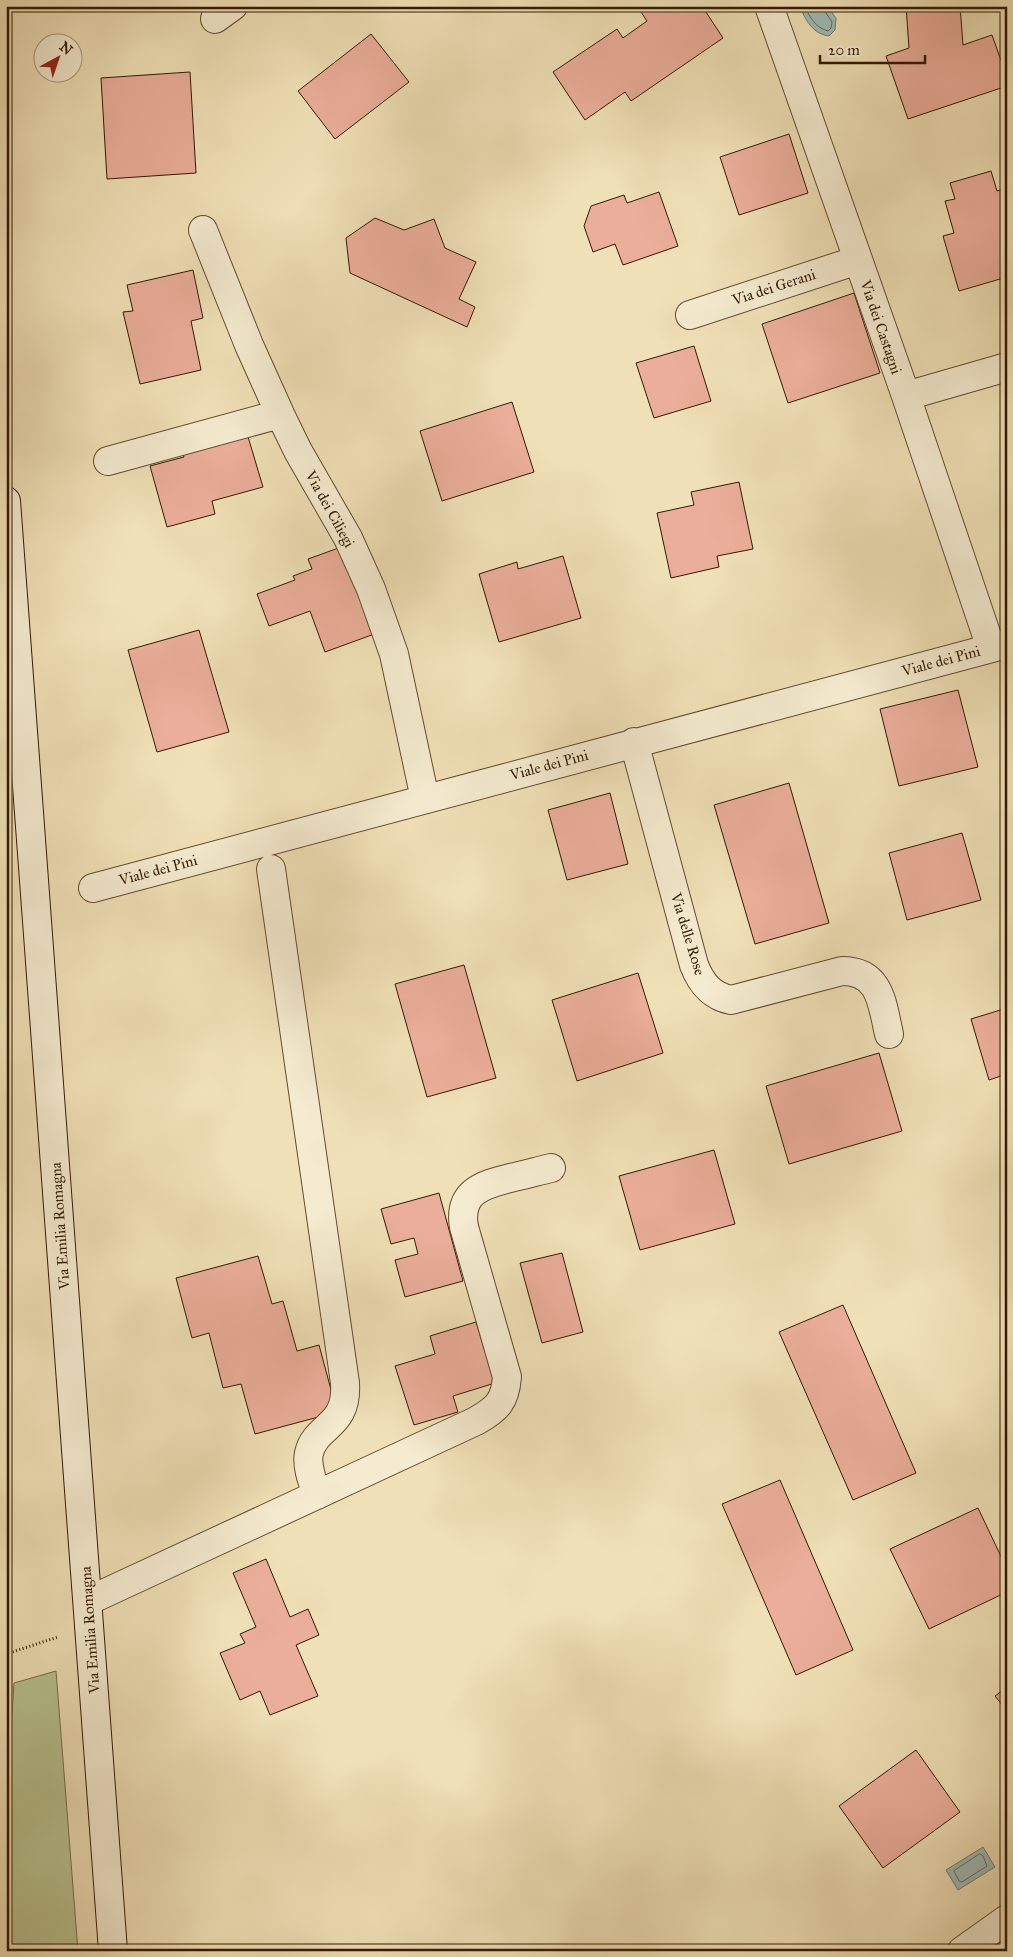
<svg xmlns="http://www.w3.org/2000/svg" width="1013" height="1957" viewBox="0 0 1013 1957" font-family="'IM FELL Great Primer',serif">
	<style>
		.green { fill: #b8c28f; stroke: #756e48 }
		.water { fill: #9ebbb8; stroke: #737b6e }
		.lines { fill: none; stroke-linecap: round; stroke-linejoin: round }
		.shore { stroke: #686a5c; stroke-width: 1 }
		.building { fill: #ebae9a; stroke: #321a00 }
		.minor-casing { stroke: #624c2e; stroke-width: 30 }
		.secondary-casing { stroke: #321a00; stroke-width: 30 }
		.path { stroke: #321a00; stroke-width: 3; stroke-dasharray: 1 2.5; stroke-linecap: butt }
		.minor { stroke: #f5ebd0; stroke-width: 28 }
		.secondary { stroke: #f5ebd0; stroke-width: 28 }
		.labels { text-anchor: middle; stroke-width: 4.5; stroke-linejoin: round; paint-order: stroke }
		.street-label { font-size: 15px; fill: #321a00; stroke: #f5ebd0 }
	</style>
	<rect width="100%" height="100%" fill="#f0e0b7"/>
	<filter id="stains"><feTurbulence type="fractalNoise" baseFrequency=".004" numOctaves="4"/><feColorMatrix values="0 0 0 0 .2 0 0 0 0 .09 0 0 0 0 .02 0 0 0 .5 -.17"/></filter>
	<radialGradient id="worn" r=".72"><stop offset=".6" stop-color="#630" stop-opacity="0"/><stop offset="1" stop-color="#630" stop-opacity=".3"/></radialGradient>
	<path class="green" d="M56,1671L78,1951H6V1812L14,1683Z"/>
	<path class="water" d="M800,6H827L836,18L835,30L829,36C813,34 805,20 800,6Z
		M983,1847L995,1867L958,1890L946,1870Z"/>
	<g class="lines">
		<path class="shore" d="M805,6C809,17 816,28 828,31L831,28L832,22L824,10L823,6
			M980,1854L983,1856L987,1866L962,1882L959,1881L954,1871Z"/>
	</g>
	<path class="building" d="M637,6H702L723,38L631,101L625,92L585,120L553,72L617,29L623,38L647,21Z
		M906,6H960L963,45L992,35L1007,77V86L908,119L886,56L909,48Z
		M371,34L409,82L335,139L298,91Z
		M190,72L196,173L107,179L101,78Z
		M789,134L808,193L739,215L720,157Z
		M991,171L997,191L1007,188V277L959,291L943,236L954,233L945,201L955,199L950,183Z
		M659,192L678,246L623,265L615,244L593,252L584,226L591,206L624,195L627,203Z
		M375,218L404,230L434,219L445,248L476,262L459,299L475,307L467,327L350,273L346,238Z
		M193,270L203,318L191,321L201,370L140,384L123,312L133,311L127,285Z
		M854,293L880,373L788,403L762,324Z
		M694,346L711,401L654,418L636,363Z
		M512,402L534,472L442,501L420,431Z
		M246,430L263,487L212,501L215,514L167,527L150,466L184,457L181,448Z
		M739,482L753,549L717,556L719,567L671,578L657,513L694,505L691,492Z
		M344,546L377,633L325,652L310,611L269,626L257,594L295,580L293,576L312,569L308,559Z
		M563,556L581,618L499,642L479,574L517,562L518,569Z
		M199,630L229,732L157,752L128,650Z
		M958,690L978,767L899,786L880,709Z
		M789,783L829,923L755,944L714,805Z
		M610,793L628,864L567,880L548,810Z
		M962,833L981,900L907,920L889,853Z
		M464,965L496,1078L427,1097L395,984Z
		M638,973L663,1053L577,1081L552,1000Z
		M1007,1008V1074L989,1080L971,1019Z
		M879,1053L902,1131L789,1164L766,1086Z
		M714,1150L735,1224L640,1250L619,1176Z
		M439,1193L463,1281L405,1297L395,1260L418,1254L414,1238L391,1244L381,1209Z
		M562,1253L583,1332L542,1343L520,1263Z
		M258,1256L272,1304L283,1301L297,1351L319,1345L337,1412L255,1434L241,1384L223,1388L209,1333L192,1338L176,1278Z
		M843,1305L916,1473L853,1500L779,1332Z
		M476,1322L495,1383L453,1396L458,1412L414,1425L395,1366L435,1354L430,1336Z
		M780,1480L853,1650L796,1675L722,1504Z
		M978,1508L1007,1569V1592L929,1629L890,1549Z
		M266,1559L290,1617L308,1609L319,1635L296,1645L318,1696L270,1715L260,1691L240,1700L220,1653L245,1643L240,1634L256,1627L233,1573Z
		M1007,1687V1711L995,1696Z
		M916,1750L960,1812L883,1868L839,1806Z"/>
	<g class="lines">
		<defs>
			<path id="minor" d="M769,6L906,396L991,648
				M215,19L233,6
				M203,230L249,345L280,414L298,451L348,538L371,589L394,654L425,799
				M690,315L858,260
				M906,396L1007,367
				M108,461L280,414
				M634,742L694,965C701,983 711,996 731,1000L842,971C881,971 882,1004 889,1034
				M271,869L345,1383C348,1428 316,1424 309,1453C306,1466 313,1483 317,1495
				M93,888L1007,644
				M88,1601L476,1421C497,1409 505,1402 507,1377L464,1227C458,1192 482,1185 510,1178C524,1175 538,1171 551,1168
				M962,1951L1007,1919"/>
			<path id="secondary" d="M6,501L113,1951"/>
		</defs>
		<use href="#minor" class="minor-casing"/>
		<use href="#secondary" class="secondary-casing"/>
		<path class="path" d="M6,1654L58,1637"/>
		<use href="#minor" class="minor"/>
		<use href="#secondary" class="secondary"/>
	</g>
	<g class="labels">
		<g class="street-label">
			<text transform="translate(774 287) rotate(-18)" y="5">Via dei Gerani</text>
			<text transform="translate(881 327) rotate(71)" y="5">Via dei Castagni</text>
			<text transform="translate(330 509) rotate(61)" y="5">Via dei Ciliegi</text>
			<text transform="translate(941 661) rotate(-15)" y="5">Viale dei Pini</text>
			<text transform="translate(549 765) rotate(-15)" y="5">Viale dei Pini</text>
			<text transform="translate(158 870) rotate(-15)" y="5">Viale dei Pini</text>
			<text transform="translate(688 934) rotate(73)" y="5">Via delle Rose</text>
			<text transform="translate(60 1226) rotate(-94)" y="5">Via Emilia Romagna</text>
			<text transform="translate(90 1630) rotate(-94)" y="5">Via Emilia Romagna</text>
		</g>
	</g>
	<rect width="1013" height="1957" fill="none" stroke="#f0e0b7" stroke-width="25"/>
	<rect x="8" y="8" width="998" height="1942" fill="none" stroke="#321a00" stroke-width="2.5"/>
	<rect x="12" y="12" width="988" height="1932" fill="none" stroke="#321a00"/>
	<g transform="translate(58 58) rotate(40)"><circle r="24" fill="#f5ebd0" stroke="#a7977d"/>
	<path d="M0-4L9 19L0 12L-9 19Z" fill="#8f2418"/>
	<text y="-8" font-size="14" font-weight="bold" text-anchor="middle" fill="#321a00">N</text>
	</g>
	<path d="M820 55v8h105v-8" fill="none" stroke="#321a00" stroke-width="2.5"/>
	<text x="828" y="55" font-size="15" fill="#321a00" stroke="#f5ebd0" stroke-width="4" paint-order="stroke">20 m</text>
	<rect width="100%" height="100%" filter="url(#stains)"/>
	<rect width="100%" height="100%" fill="url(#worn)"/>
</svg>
